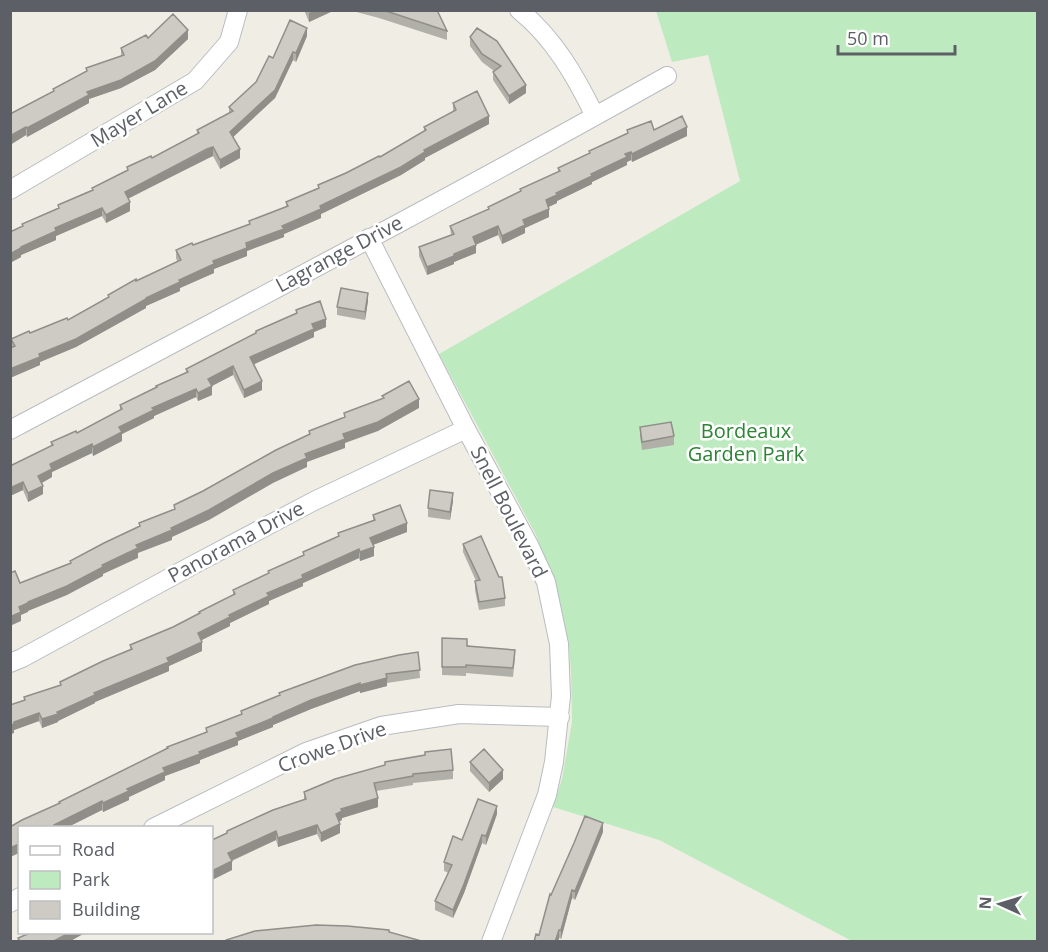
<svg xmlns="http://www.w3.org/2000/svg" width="1048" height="952" viewBox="0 0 1048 952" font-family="'Open Sans',sans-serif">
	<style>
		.green { fill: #beeac0 }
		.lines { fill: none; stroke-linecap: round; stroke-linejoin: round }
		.street-casing { stroke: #b9bcc1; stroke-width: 20 }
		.street { stroke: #fff; stroke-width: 18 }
		.wall { fill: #b0afa8 }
		.shaded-wall { fill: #908e88 }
		.building { fill: #cdcbc3; stroke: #908e88; stroke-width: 1.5 }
		.labels { text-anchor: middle; stroke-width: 5; stroke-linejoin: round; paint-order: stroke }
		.street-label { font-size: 20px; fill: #5c6066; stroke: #fff }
		.park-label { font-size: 20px; fill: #2c8434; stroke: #fff }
	</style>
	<rect width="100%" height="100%" fill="#f0eee4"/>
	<path class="green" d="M656,11H1037V941H852L659,840L553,807L562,779L572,722L571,672L569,645L562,611L555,585L536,535L439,354L740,181L708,55L672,62Z"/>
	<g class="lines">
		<defs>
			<path id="street" d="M519,10C554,38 576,77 595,116
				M10,190L195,81L229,42L238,10
				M369,238L466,429L529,545L546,582L559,644L561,696L554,762L547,795L491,942
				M10,430C230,313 450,198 667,76
				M10,663L22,658L193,565L314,501L466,429
				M153,828L306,752L381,726L459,714L560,717
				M10,903L20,897"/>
		</defs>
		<use href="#street" class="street-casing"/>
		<use href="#street" class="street"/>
	</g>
	<path class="wall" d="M304,10H335L309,22Z
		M349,10H437L447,31V40L379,18Z
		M477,28L526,93L509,104L493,80V72L494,71L482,62L470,46V37Z
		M307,36L296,62L293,60L275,98L233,137L240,158L220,169L213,156L207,158L128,199L130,211L106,223L102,216L56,236V240L21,255V257L10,263V232L22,226V224L58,208V205L92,190V188L127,170V167L152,158L197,134V130L229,114V107L256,82L273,58Z
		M148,38L188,39L155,70L121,88L89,99V103L27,137L26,135L10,145V114L53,92V89L86,71V68L121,56V48Z
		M453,103L489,124L425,158V160L401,175L321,214V218L284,234V237L247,251V256L214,269V273L180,288V291L146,306V308L76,347L40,362V365L10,378L11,339L30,333L68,320L108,297V295L177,261L176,258V250L193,245L249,224V221L286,207V202L318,188V185L380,157L424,131V127L453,112Z
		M627,130H654L687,136L632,162L631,160L627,162V165L592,182V184L557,201V203L549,207V217L525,228V233L502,244L498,235L476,244V253L454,262V264L427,275L419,256V247L451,235L450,226L488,209V207L520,192V189L558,172V168L589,154V151L627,134Z
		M368,301L365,320L337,315V307Z
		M296,310L326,327L314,332V337L254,364L262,390L244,398L233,375L212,386V395L198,401L196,397L154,416V418L122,434V441L93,456L92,453L52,472V477L42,483L43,494L28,502L23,490L10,496V466L51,446V442L77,433L120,410V405L156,387V386L186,372V369L256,334V331L296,314Z
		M640,427L674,436V445L642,450L640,436Z
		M453,501L450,520L428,517V508Z
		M373,515L407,532L373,545L374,556L360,561L359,558L303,583V586L269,601V604L230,623V626L201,640L202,651L169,666V671L95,702V703L58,721V722L42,728L39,721L14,730V733L10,734L24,700V697L60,685V682L130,650V645L173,627L199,614V612L233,595V590L268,574V571L303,556V552L338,537V533L373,520Z
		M463,544L505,598V606L479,610L475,590V581H476L463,552Z
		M442,638L515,658L513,677L466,673V676L442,675Z
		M418,652L420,678L387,683V686L360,693V691L311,709L273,725V727L238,741V745L200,760V763L165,776V780L129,797V800L103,812L102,810L66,828H20L19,853L10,857V827L22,820L59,804V802L167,749V747L206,732V728L241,715V711L279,696V693L355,665L399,655Z
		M385,762L453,770V779L413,783V785L376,791L378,807L342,818V820L339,821L340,833L321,842L317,834L278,847L276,840L232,861V870L212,880V840L227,834V831L304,800V792L385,765Z
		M470,762L503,779L489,792L470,771Z
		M497,814L486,845L482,843L464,893L453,918L435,910V901L449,873L444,871V862L462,840Z
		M603,832L575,900L572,898L561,939L559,938L558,942H534L539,935L551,895Z"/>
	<path class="shaded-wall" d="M316,10H335L309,22V13Z
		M307,28V36L296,62V53Z
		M188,30V39L155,70L121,88L89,99V103L27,137V128Z
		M293,52V60L275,98L230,140V132Z
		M526,85V93L509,104V96Z
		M489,116V124L425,158V160L401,175L321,214V218L284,234V237L247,251V256L214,269V273L180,288V291L146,306V308L76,347L40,362V365L10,378V369L179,280L213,261L320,206L424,150Z
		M26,127V135L10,145V136Z
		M687,127V136L632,162V154Z
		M213,147V156L125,200V192Z
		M240,149V158L220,169V160Z
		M631,152V160L627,162V165L592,182V184L557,201V203L546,208V200L625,154Z
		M130,202V211L106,223V215Z
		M102,208V216L56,236V240L21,255V257L10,263V254L21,247L55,228Z
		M549,209V217L525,228V233L502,244V236L523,220Z
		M498,226V235L473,246V237Z
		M476,245V253L454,262V264L427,275V267Z
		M368,293V301L365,320V312Z
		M326,319V327L314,332V337L250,366V357L312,324Z
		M233,366V375L208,388V379Z
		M262,381V390L244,398V390Z
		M212,386V395L198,401V393Z
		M196,389V397L154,416V418L122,434V441L93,456V447L119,427L152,408Z
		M419,399V408L378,431L345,443V448L307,462V467L273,483L209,520L172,537V540L138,553V558L103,574V576L67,595L28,611V612L21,615V621L10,626V617L19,607L28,602L102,565L136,545L171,528L305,454L343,434Z
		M92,444V453L52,472V477L38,485V476L50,464Z
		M23,482V490L10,496V488Z
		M43,486V494L28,502V493Z
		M453,493V501L450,520V512Z
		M407,523V532L370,546V538Z
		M374,547V556L360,561V552Z
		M359,549V558L303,583V586L269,601V604L230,623V626L198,642V633L267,593L302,575Z
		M202,642V651L169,666V671L95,702V703L58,721V722L42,728V719L167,658Z
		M387,678V686L360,693V685Z
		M360,683V691L311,709L273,725V727L238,741V745L200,760V763L165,776V780L129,797V800L103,812V803L163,768L199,752L236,733L311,700Z
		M39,713V721L14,730V733L10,734V725L14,722Z
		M503,770V779L489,792V783Z
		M378,798V807L342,818V820L336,823V814L341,809Z
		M102,801V810L66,828H52L54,825Z
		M497,806V814L486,845V836Z
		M603,823V832L575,900V891Z
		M340,824V833L321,842V833Z
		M317,825V834L278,847V838Z
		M276,831V840L228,862V853Z
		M482,835V843L464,893L453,918V910Z
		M20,841L19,853L10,857V848Z
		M232,861V870L212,880V871Z
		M572,890V898L561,939V930Z
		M559,930V938L558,942H555Z
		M69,933H85L69,942H52Z"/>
	<path class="building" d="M383,10H437L447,31Z
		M173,14L188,30L155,61L121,80L87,92L89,95L27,128L26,127L10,136V114L54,91L53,89L87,71L86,68L124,55L121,48L146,35L148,38Z
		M290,20L307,28L296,53L293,52L275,90L230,132L240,149L220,160L213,147L207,149L125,192L130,202L106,215L102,208L55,228L56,231L21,247V248L10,254V232L23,226L22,224L59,208L58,205L93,190L92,188L128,170L127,167L151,156L152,158L199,133L197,130L233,111L229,107L256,82L269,56L273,58Z
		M477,28L497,41L526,85L509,96L493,72L501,66L482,54L470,37Z
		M477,91L489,116L424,150L425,152L401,167L320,206L321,209L282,226L284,229L246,243L247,248L213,261L214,264L179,280L180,282L146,298V299L76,339L39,354L40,357L10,369V348L15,346L11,339L29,331L30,333L67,318L68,320L109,297L108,295L136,279V281L181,260L176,250L192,243L193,245L250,224L249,221L288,206L286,202L319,188L318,185L346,173L379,156L380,157L426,130L424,127L456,110L453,103Z
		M682,116L687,127L632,154L631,152L625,154L627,157L591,174L592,176L556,193L557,195L546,200L549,209L523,220L525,225L502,236L498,226L473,237L476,245L454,254V256L427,267L419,247L454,234L450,226L489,209L488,207L521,191L520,189L560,171L558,168L590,153L589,151L628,133L627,130L651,121L654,130Z
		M341,288L368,293L365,312L337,307Z
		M320,301L326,319L312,324L314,329L250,357L262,381L244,390L233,366L208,379L212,386L198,393L196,389L152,408L154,410L119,427L122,432L93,447L92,444L50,464L52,469L38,476L43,486L28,493L23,482L10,488V466L53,445L51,442L76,431L77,433L122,409L120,405L157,387L156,386L188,372L186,369L256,333V331L297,313L296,310Z
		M409,381L419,399L378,422L343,434L345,439L305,454L307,458L273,473L209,510L171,528L172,530L136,545L138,548L102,565L103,567L67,586L28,602V603L19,607L21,612L10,617V573L15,571L20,583L71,563L70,561L104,543L140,526L139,523L175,509L174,505L203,491L276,450L310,434L309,431L345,417L344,413L384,398L382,396Z
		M671,422L674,436L642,442L640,427Z
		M430,490L453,493L450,512L428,508Z
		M400,505L407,523L370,538L374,547L360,552L359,549L302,575L303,578L267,593L269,596L229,615L230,617L198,633L202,642L167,658L169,662L94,693L95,695L57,712L58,714L42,719L39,713L14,722V724L10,725V705L25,700L24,697L61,685L60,682L103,661L132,649L130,645L173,627L200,613L199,612L235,594L233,590L269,573L268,571L304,555L303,552L339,536L338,533L375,520L373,515Z
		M481,536L499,577H502L505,598L479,602L475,581L480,580L463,544Z
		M442,638L467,639V646L515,650L513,668L466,665V667H442Z
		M418,652L420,670L386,674L387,678L360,685V683L311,700L273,717V718L236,733L238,737L199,752L200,754L163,768L165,772L127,789L129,791L103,803L102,801L54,825L55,826L52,828H20V841L18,842L19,844L10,848V827L22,820L60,803L59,802L168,748L167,747L207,732L206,728L242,714L241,711L280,695L279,693L355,665L399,655Z
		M451,749L453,770L413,774V776L374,783L378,798L341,809L342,811L336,814L340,824L321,833L317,825L278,838L276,831L228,853L232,861L212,871V840L227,833V831L273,810L306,799L304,792L335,779L385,765V762L425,755V752Z
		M484,749L503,770L489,783L470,762Z
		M478,799L497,806L486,836L482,835L464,884L453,910L435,901L452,865L444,862L453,836L462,840Z
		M585,816L603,823L575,891L572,890L561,930H559L555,942H534L536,934L539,935L550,894L551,895L574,843Z
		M316,925L347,926L389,930V932L425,942H226V940L255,931Z
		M30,933H69L52,942H16L19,939L18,938Z"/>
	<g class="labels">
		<g class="street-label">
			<text transform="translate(139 114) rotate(-31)" y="7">Mayer Lane</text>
			<text transform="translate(339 254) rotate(-28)" y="7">Lagrange Drive</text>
			<text transform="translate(509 512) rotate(63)" y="7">Snell Boulevard</text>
			<text transform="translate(236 542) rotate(-28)" y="7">Panorama Drive</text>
			<text transform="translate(332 747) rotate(-20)" y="7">Crowe Drive</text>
		</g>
		<g class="park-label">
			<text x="746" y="438">Bordeaux<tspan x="746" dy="23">Garden Park</tspan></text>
		</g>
	</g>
	<rect width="1048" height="952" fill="none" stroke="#5c6066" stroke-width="24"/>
	<rect x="18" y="826" width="195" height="108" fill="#ffffff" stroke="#bebfc2" stroke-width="1.5"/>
	<rect x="30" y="846" width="30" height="9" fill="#ffffff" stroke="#bebfc2" stroke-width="1.5"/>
	<text x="72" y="856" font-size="18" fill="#5c6066">Road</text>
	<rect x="30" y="871" width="30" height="18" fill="#beeac0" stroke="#bebfc2" stroke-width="1.5"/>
	<text x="72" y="886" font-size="18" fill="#5c6066">Park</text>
	<rect x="30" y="901" width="30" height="18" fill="#cdcbc3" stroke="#bebfc2" stroke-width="1.5"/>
	<text x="72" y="916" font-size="18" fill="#5c6066">Building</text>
	<g transform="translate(1000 904) rotate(274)" stroke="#ffffff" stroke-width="4.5" paint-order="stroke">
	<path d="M0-4.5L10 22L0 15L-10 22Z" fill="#5c6066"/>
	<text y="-9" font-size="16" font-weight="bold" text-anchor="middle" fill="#5c6066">N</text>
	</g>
	<path d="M838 45v9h117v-9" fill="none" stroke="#5c6066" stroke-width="3"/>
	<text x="847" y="45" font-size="18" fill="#5c6066" stroke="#ffffff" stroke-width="4.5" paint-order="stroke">50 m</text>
</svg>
